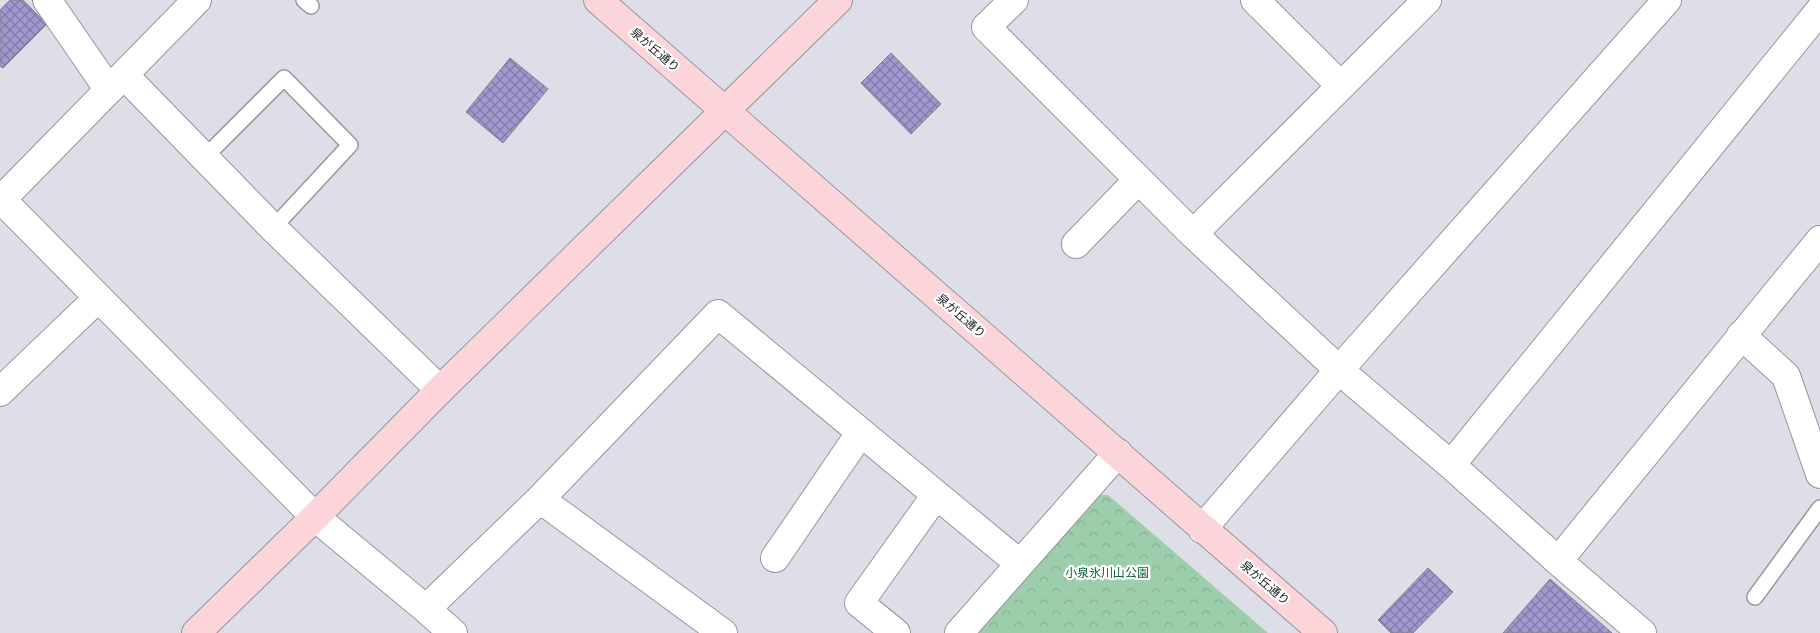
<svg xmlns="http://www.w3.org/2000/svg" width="1820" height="633" viewBox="0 0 1820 633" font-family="Montserrat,'Noto Sans JP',sans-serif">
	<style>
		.park { fill: url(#park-crowns) }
		.building { fill: url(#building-cross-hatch); stroke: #84838c }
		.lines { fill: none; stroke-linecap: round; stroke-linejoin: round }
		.lane-casing { stroke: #95969f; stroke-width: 18 }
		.street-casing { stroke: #95969f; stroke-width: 30 }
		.secondary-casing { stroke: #95969f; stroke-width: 30 }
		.lane { stroke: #fff; stroke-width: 15 }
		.street { stroke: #fff; stroke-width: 28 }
		.secondary { stroke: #fcd5da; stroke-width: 28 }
		.labels { text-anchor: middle; stroke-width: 4.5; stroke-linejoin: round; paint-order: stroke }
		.street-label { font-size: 12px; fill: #18191c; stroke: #fff }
		.park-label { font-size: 12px; fill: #096637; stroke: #fff }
	</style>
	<defs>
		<pattern id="park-crowns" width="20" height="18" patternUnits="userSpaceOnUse" patternTransform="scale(1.25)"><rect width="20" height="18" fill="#9dceac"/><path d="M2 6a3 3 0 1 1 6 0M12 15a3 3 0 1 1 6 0" fill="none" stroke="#86b093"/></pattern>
		<pattern id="building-cross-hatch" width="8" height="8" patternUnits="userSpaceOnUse" patternTransform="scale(1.25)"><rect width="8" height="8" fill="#a098cf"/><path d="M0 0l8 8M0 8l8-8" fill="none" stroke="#817ba7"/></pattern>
	</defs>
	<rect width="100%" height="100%" fill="#dddee8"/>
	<path class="park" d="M1096,495H1108L1268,633H975Z"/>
	<path class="building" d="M10,0H23L47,24L3,68L0,66V10Z
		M891,53L941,104L911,134L861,83Z
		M510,58L548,89L503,143L466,112Z
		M1428,568L1453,592L1413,633H1391L1378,620Z
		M1550,579L1612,633H1503Z"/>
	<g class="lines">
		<defs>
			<path id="lane" d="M304,0L311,6
				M204,158L284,78L350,145L273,228
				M1755,597L1820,508"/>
			<path id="street" d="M47,0L109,90
				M1014,0L986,27L1193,234L1339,370L1451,465L1558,561L1642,633
				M1255,0L1341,86
				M124,75L273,228L440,390
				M1,199L315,517L426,609L453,633
				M0,201L197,0
				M1193,234L1427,0
				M1076,244L1138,180
				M1741,335L1786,376L1820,474
				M0,392L98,298
				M1451,465L1820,10
				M540,499L723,633
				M1202,529L1339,370L1667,0
				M775,558L861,432
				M1558,561L1820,240
				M426,609L540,499L718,314L1020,564
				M896,633L859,603L936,495
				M959,633L1118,453"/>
			<path id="secondary" d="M598,0L1323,633
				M196,633L315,517L440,390L838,0"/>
		</defs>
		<use href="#lane" class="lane-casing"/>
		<use href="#street" class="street-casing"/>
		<use href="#secondary" class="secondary-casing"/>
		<use href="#lane" class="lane"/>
		<use href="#street" class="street"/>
		<use href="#secondary" class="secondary"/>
	</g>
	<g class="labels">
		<g class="street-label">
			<text transform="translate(655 50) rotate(41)" y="4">泉が丘通り</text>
			<text transform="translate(961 316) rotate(41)" y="4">泉が丘通り</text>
			<text transform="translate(1265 583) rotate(41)" y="4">泉が丘通り</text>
		</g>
		<g class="park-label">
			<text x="1107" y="577">小泉氷川山公園</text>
		</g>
	</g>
</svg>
